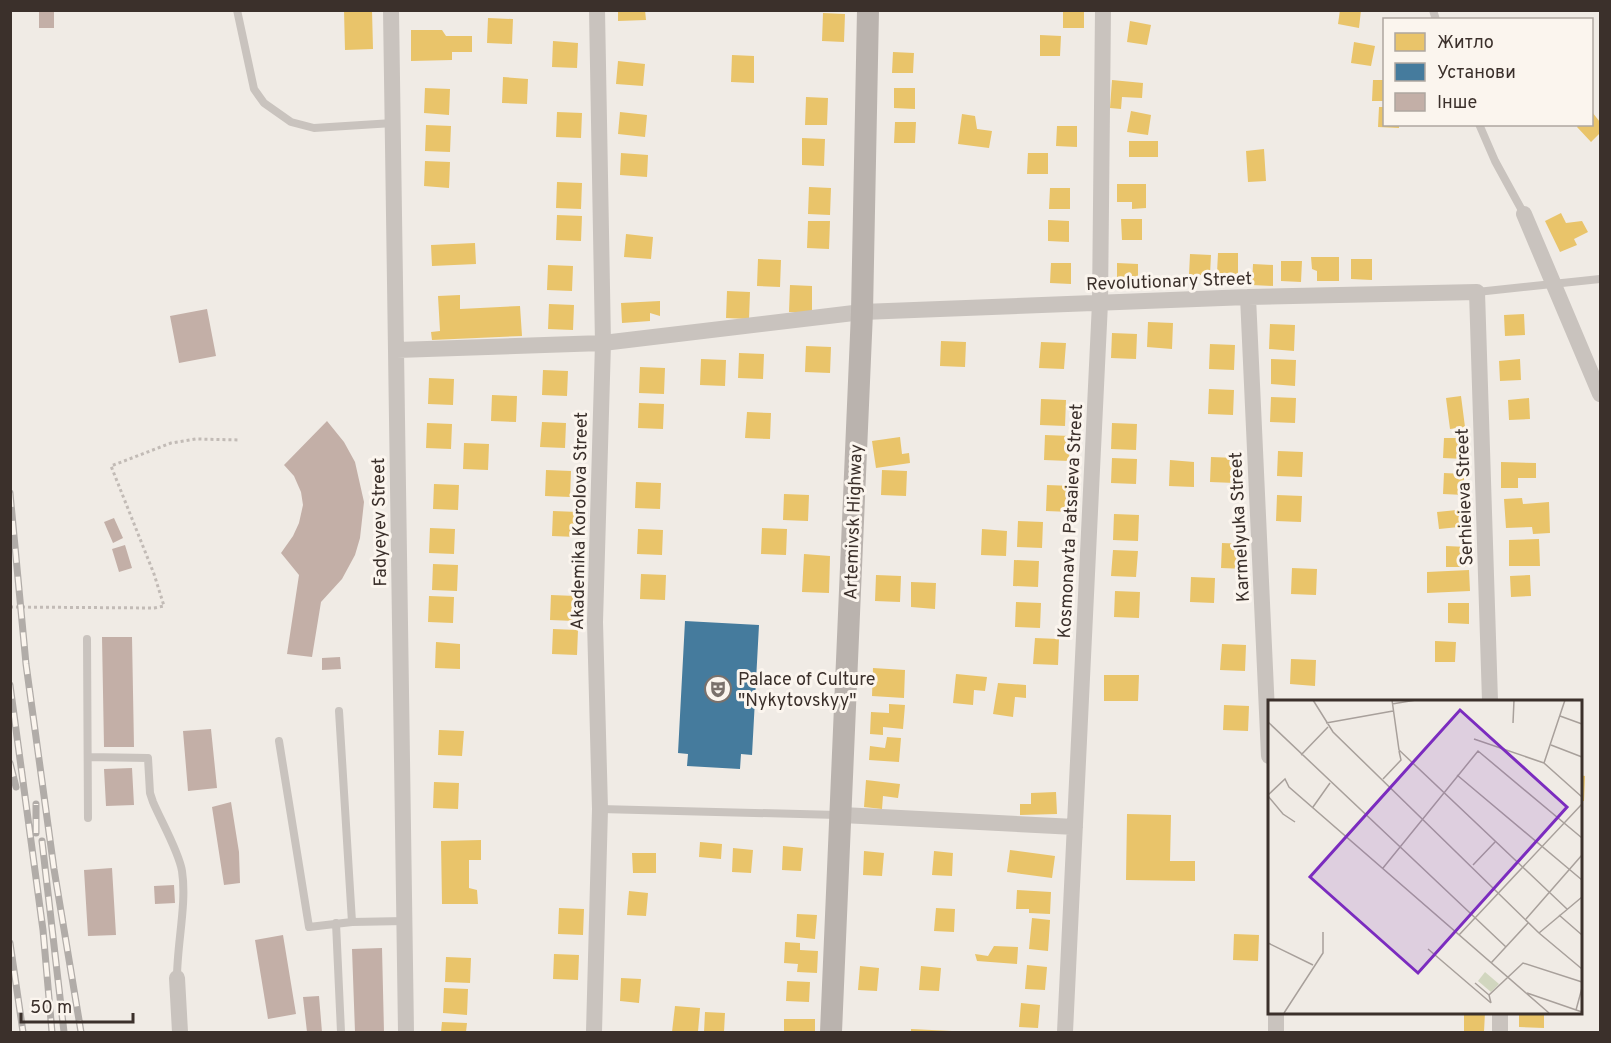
<svg xmlns="http://www.w3.org/2000/svg" width="1611" height="1043" viewBox="0 0 1611 1043" font-family="Overpass,sans-serif">
	<style>
		.homes { fill: #e9c46a }
		.public { fill: #457b9d }
		.building { fill: #c3afa7 }
		.lines { fill: none; stroke-linecap: round; stroke-linejoin: round }
		.path { stroke: #c2bbb6; stroke-width: 3; stroke-dasharray: 3 3; stroke-linecap: butt }
		.lane { stroke: #c9c3be; stroke-width: 8 }
		.street { stroke: #c9c3be; stroke-width: 16 }
		.secondary { stroke: #bab3ae; stroke-width: 22 }
		.rail-casing { stroke: #b1aca8; stroke-width: 7 }
		.rail { stroke: #fbf5ee; stroke-width: 4.5; stroke-dasharray: 14; stroke-linecap: butt }
		.labels { text-anchor: middle; stroke-width: 6; stroke-linejoin: round; paint-order: stroke }
		.street-label { font-size: 18px; fill: #3b302b; stroke: #fbf5ee }
		.poi-label { font-size: 18px; fill: #3b302b; stroke: #fbf5ee; text-anchor: start }
		.inset-road { fill: none; stroke: #a8a09b; stroke-width: 1.5 }
		.view { fill: #7b2cbf; fill-opacity: 0.15; stroke: #7b2cbf; stroke-width: 3 }
		.inset-edge { fill: none; stroke: #3b302b; stroke-width: 3 }
	</style>
	<rect width="100%" height="100%" fill="#f0ebe5"/>
	<path class="homes" d="M344,10H372L373,49L345,50Z
		M618,10H645L646,20L618,21Z
		M1063,10H1084V28H1063Z
		M1340,10H1361L1359,28L1338,24Z
		M823,13L845,14L844,42L822,41Z
		M488,18L513,19L512,44L487,43Z
		M1130,21L1151,25L1147,45L1127,42Z
		M411,30H442L446,36H472V52H452V60L411,61Z
		M1040,35L1061,36L1060,56H1040Z
		M553,41L578,43L577,68L552,67Z
		M1354,42L1375,46L1371,66L1351,63Z
		M893,52L914,53L913,73H892Z
		M732,55L754,56V83L731,82Z
		M618,61L645,64L643,86L616,84Z
		M503,77L528,79L527,104L502,103Z
		M1112,80L1143,83L1142,98L1122,97L1121,109L1110,108Z
		M1373,80H1384V101H1372Z
		M425,88L450,89L449,115L424,113Z
		M894,88H915V109L894,108Z
		M806,97L828,98L827,125H805Z
		M1379,107H1384V124H1399V128L1378,127Z
		M1131,111L1151,115L1148,135L1127,132Z
		M557,112L582,113L581,138L556,137Z
		M620,112L647,115L645,137L618,134Z
		M1592,112L1600,122V133L1591,142L1577,127L1579,124H1592Z
		M962,114L975,116L977,129L992,131L989,148L958,144Z
		M895,122H916L915,143H894Z
		M426,125L451,126L450,152L425,151Z
		M1057,126H1077V147L1056,146Z
		M802,138L825,139L824,166L802,165Z
		M1129,141H1158V157H1129Z
		M1264,149L1266,181L1248,182L1246,151Z
		M621,153L648,155L647,177L620,175Z
		M1028,153H1048V174H1027Z
		M425,161L450,162L449,188L424,186Z
		M557,182L582,183L581,209L556,208Z
		M1117,184H1146V208L1132,209V202H1117Z
		M809,187L831,188L830,215L808,214Z
		M1050,188H1070V209H1049Z
		M1561,213L1566,223L1582,221L1588,232L1574,239L1577,245L1560,252L1545,221Z
		M557,215L582,216L581,241L556,240Z
		M1121,219H1142V240H1122Z
		M1048,220L1069,221V242L1048,241Z
		M808,221H830L829,249L807,248Z
		M626,234L653,237L651,259L624,257Z
		M475,243L476,264L432,266L431,245Z
		M1218,253H1238V274L1217,273Z
		M1190,254L1211,255L1210,275H1189Z
		M1311,257H1339V281H1317V271L1312,269Z
		M758,259L781,260L780,287L757,286Z
		M1351,259H1372V280L1351,279Z
		M1281,261H1302L1301,282L1281,281Z
		M1051,263H1071V284L1050,283Z
		M1117,263L1138,264V284H1117Z
		M1253,264L1273,265V286L1252,285Z
		M548,265L573,266L572,291L547,290Z
		M790,285L812,286V313L789,312Z
		M727,291L750,292L749,319L726,318Z
		M460,295V309L520,306L522,336L432,340L431,332L440,331L438,296Z
		M660,301V316L650,313V321L622,323L621,303Z
		M549,304L574,305L573,330L548,329Z
		M1524,314L1525,335L1505,336L1504,315Z
		M1148,322L1173,323L1172,349L1147,347Z
		M1270,324L1295,325L1294,351L1269,349Z
		M1112,333L1137,334L1136,359L1111,358Z
		M941,341L966,342L965,367L940,366Z
		M1041,342L1066,343L1064,369L1039,368Z
		M1210,344L1235,345L1234,370L1209,369Z
		M806,346L831,347L830,373L805,372Z
		M739,353L764,354L763,379L738,378Z
		M701,359L726,360L725,386L700,385Z
		M1271,359L1296,360L1295,386L1271,384Z
		M1520,359L1521,380L1500,381L1499,361Z
		M640,367L665,368L664,394L639,393Z
		M543,370L568,371L567,396L542,395Z
		M429,378L454,379L453,405L428,404Z
		M1209,389L1234,390L1233,415L1208,414Z
		M492,395L517,396L516,422L491,421Z
		M1461,396L1465,427L1450,429L1446,398Z
		M1271,397L1296,398L1295,423L1270,422Z
		M1529,398L1530,419L1509,420L1508,400Z
		M1041,399L1066,400L1065,426L1040,425Z
		M639,403L664,404L663,429L638,428Z
		M747,412L771,413L770,439L745,438Z
		M542,422L566,423L565,448L540,447Z
		M427,423L452,424L451,449L426,448Z
		M1112,423L1137,424L1136,450L1111,449Z
		M1045,435L1070,436L1069,461L1044,460Z
		M900,437L902,454L909,453L910,463L876,468L872,441Z
		M1444,438H1464V459L1443,458Z
		M464,443L489,444L488,470L463,469Z
		M1278,451L1303,452L1302,477L1277,476Z
		M1211,457L1236,458L1235,483L1210,482Z
		M1112,458L1137,459L1136,484L1111,483Z
		M1170,460L1194,462V487L1169,486Z
		M1501,462L1536,463V478H1518V488H1501Z
		M546,470L571,471L570,497L545,496Z
		M882,470L907,471L906,496L881,495Z
		M1444,473L1464,474V495L1443,494Z
		M636,482L661,483L660,509L635,508Z
		M434,484L459,485L458,510L433,509Z
		M1047,485L1072,486L1071,512L1046,511Z
		M784,494L809,495L808,521L783,520Z
		M1277,495L1302,496L1301,522L1276,521Z
		M1522,498L1523,504L1549,502L1550,533L1533,534L1532,527L1506,528L1504,499Z
		M1467,509L1469,526L1439,529L1437,512Z
		M553,511L578,512L577,537L552,536Z
		M1114,514L1139,515L1138,541L1113,540Z
		M1018,521L1043,522L1042,548L1017,547Z
		M430,528L455,529L454,554L429,553Z
		M762,528L787,529L786,555L761,554Z
		M638,529L663,530L662,555L637,554Z
		M982,529L1007,531L1006,556L981,555Z
		M1539,539L1540,566H1509V540Z
		M1222,543L1247,544L1246,569L1221,568Z
		M1446,546L1467,547L1466,567H1446Z
		M1113,550L1138,551L1136,577L1111,576Z
		M804,554L830,556L829,593L802,592Z
		M1014,560L1039,561L1038,587L1013,586Z
		M433,564L458,565L457,591L432,590Z
		M1292,568L1317,569L1316,595L1291,594Z
		M1469,570L1470,591L1427,593V572Z
		M641,574L666,575L665,600L640,599Z
		M876,575L901,576L900,602L875,601Z
		M1530,575L1531,596L1511,597L1510,576Z
		M1191,577L1215,578L1214,603L1190,602Z
		M911,582L936,583L935,609L911,607Z
		M1115,591L1140,592L1139,618L1114,617Z
		M551,595L576,596L575,621L550,620Z
		M429,596L454,597L453,623L428,622Z
		M1016,602L1041,603L1040,628L1015,627Z
		M1448,603H1469V624L1448,623Z
		M553,629L578,630L577,655L552,654Z
		M1035,638L1059,639L1058,665L1033,664Z
		M1435,641L1456,642L1455,662H1435Z
		M436,642L460,644V669L435,668Z
		M1222,644L1246,645L1245,671L1220,670Z
		M1291,659L1316,660L1315,686L1290,684Z
		M873,668L905,670L904,698L872,696Z
		M956,674L987,677L985,691L974,690L973,705L953,703Z
		M1104,675H1139L1138,701H1104Z
		M998,683L1026,685V698L1015,697L1013,717L993,714Z
		M889,704L905,705L903,729L883,727V735L870,734L871,712L889,713Z
		M1224,705L1249,706L1248,731L1223,730Z
		M439,730L464,731L462,756L438,755Z
		M887,737L901,738L899,762L869,760L870,746L885,748Z
		M1580,775L1585,776L1584,801H1580Z
		M866,780L900,784L898,798L883,796L882,809L864,807Z
		M434,782L459,783L458,809L433,808Z
		M1056,792L1057,814L1020,815V804H1031V793Z
		M1127,814L1171,815L1170,861H1195V881L1126,880Z
		M481,840V860H469V888L477,890L478,904H442L441,841Z
		M700,842L722,844L721,859L699,857Z
		M783,846L803,848L801,871L782,870Z
		M733,848L753,850L751,873L732,872Z
		M1010,850L1055,856L1052,878L1007,872Z
		M864,851L884,853L882,876L863,875Z
		M934,851L953,853L952,876L932,875Z
		M632,853H656V873H633Z
		M1017,890L1051,892L1050,914L1029,913V909H1016Z
		M629,891L648,893L646,916L627,915Z
		M559,908L584,909L583,935L558,934Z
		M936,908L955,909L954,932L934,931Z
		M797,914L817,915L815,939L796,937Z
		M1032,918L1050,920L1048,951L1029,949Z
		M1234,934L1259,935L1258,961L1233,960Z
		M785,942L800,943V950L818,951L817,973L797,972L798,964L784,963Z
		M994,946L1018,947L1017,964L977,961L975,954L988,956Z
		M554,954L579,955L578,980L553,979Z
		M446,957L471,958L470,983L445,982Z
		M1027,965L1047,967L1045,990L1025,989Z
		M860,966L879,968L877,991L858,990Z
		M921,966L941,968L939,991L919,990Z
		M621,978L641,979L639,1003L620,1001Z
		M787,981L810,982L809,1002L786,1001Z
		M444,988L468,989L467,1015L443,1013Z
		M1021,1003L1040,1005L1038,1028L1019,1027Z
		M675,1006L700,1008L698,1032H672Z
		M705,1012L725,1013L724,1032H704Z
		M1464,1012H1485L1484,1032H1464Z
		M1519,1012H1544V1028L1519,1027Z
		M784,1019H815V1032H784Z
		M442,1022L467,1023L466,1032H441Z
		M911,1029L952,1031V1032H911Z"/>
	<path class="public" d="M685,621L759,625L752,755L741,754L740,769L687,766L688,754L678,753Z"/>
	<path class="building" d="M39,10H54V28H39Z
		M207,309L216,356L179,363L170,316Z
		M327,421L344,442L355,462L364,502L360,538L355,555L342,579L321,602L312,657L287,654L299,575L281,553L293,536L299,523L303,505L301,492L294,476L284,465Z
		M114,518L123,538L113,543L104,522Z
		M125,545L132,568L119,572L112,549Z
		M102,637H132L134,747H104Z
		M340,657L341,669L322,670V658Z
		M211,729L217,788L188,791L183,731Z
		M132,768L134,805L106,806L104,769Z
		M231,802L239,852L240,883L224,885L212,807Z
		M112,868L116,935L88,936L84,870Z
		M174,885L175,903L155,904L154,886Z
		M283,935L296,1014L268,1019L255,940Z
		M382,948L384,1032H355L352,949Z
		M319,996L322,1032H307L303,997Z"/>
	<g class="lines">
		<path class="path" d="M10,607L154,608L164,606L154,574L111,466L171,443L196,439L240,440"/>
		<path class="lane" d="M237,10L254,89L264,103L291,122L314,128L393,123
			M1433,10L1436,20
			M1479,124L1495,161L1524,214
			M1477,292L1600,279
			M87,639L88,818
			M339,711L352,922
			M279,741L309,927L352,922L405,921
			M88,757L148,758L150,793L153,802C161,821 179,852 182,871C187,904 177,943 177,978
			M600,809L838,815
			M336,923L341,1032"/>
		<path class="street" d="M391,10L406,1032
			M1524,214L1600,394
			M1248,297L1269,756
			M397,350L603,343L862,312L1248,297L1477,292L1490,701
			M842,815L1075,827
			M177,978L180,1032
			M1276,1012V1032
			M1500,1012V1032
			M594,1032L600,809L595,622L603,343L597,10
			M1065,1032L1100,303L1103,10"/>
		<path class="secondary" d="M831,1032L862,312L868,10"/>
		<defs>
			<path id="rail" d="M10,493L26,664L54,869L81,1032
				M10,685L43,930L52,1032
				M10,763L16,787
				M36,833V804
				M42,841L64,1032
				M10,943L23,1032"/>
		</defs>
		<use href="#rail" class="rail-casing"/>
		<use href="#rail" class="rail"/>
	</g>
	<defs>
		<symbol id="theatre-ring" viewBox="-11 -11 22 22"><circle r="9.5" fill="#fbf5ee" stroke="#7a716c" stroke-width="1.5"/><path d="M-5-5.5Q0-4 5-5.5V0Q5 5 0 6Q-5 5-5 0ZM-3.3-2.5H-1v1.5H-3.3ZM1-2.5H3.3v1.5H1ZM-2.8 1Q0 5.5 2.8 1Z" fill="#7a716c"/></symbol>
	</defs>
	<g fill-rule="evenodd">
		<use href="#theatre-ring" x="703" y="674" width="30" height="30"/>
	</g>
	<g class="labels">
		<g class="street-label">
			<text transform="translate(1169 281) rotate(-2)" y="6">Revolutionary Street</text>
			<text transform="translate(1464 497) rotate(-92)" y="6">Serhieieva Street</text>
			<text transform="translate(579 521) rotate(-89)" y="6">Akademika Korolova Street</text>
			<text transform="translate(1070 521) rotate(-87)" y="6">Kosmonavta Patsaieva Street</text>
			<text transform="translate(379 522) rotate(-91)" y="6">Fadyeyev Street</text>
			<text transform="translate(853 522) rotate(-88)" y="6">Artemivsk Highway</text>
			<text transform="translate(1239 527) rotate(-93)" y="6">Karmelyuka Street</text>
		</g>
		<g class="poi-label">
			<text x="738" y="685">Palace of Culture<tspan x="738" dy="21">"Nykytovskyy"</tspan></text>
		</g>
	</g>
	<g transform="translate(1268 700)">
		<rect width="314" height="314" fill="#f0ebe5"/>
		<path d="M217,272L231,284L223,292L210,281Z" fill="#d1d6bf"/>
		<path class="inset-road" d="M45,0L65,32L271,233L314,269M124,0L131,50L299,209M297,0L276,63L314,97M124,4L148,0M292,16L314,24M0,22L238,247M58,23L125,11M245,23L246,0M206,39L276,63M283,45L314,57M33,55L60,27M189,75L314,180M115,79L133,60L131,51M0,95L17,79L21,87L281,313M0,96L15,114L27,122M45,107L62,83M205,165L227,142M115,168L210,51L314,138M291,215L314,235M258,219L314,155M271,233L314,197M191,235L314,104M0,243L45,265M160,249L223,303M223,263L260,223M207,283L221,295M259,293L314,312M223,303L221,295L255,263L314,282M308,310L314,288M16,313L55,253V232"/>
		<path class="view" d="M192,10L299,107L150,273L42,177Z"/>
		<rect width="314" height="314" class="inset-edge"/>
	</g>
	<rect width="1611" height="1043" fill="none" stroke="#3b302b" stroke-width="24"/>
	<rect x="1383" y="18" width="210" height="108" fill="#fbf5ee" stroke="#aea6a0" stroke-width="1.5"/>
	<rect x="1395" y="33" width="30" height="18" fill="#e9c46a" stroke="#aea6a0" stroke-width="1.5"/>
	<text x="1437" y="48" font-size="18" fill="#3b302b">Житло</text>
	<rect x="1395" y="63" width="30" height="18" fill="#457b9d" stroke="#aea6a0" stroke-width="1.5"/>
	<text x="1437" y="78" font-size="18" fill="#3b302b">Установи</text>
	<rect x="1395" y="93" width="30" height="18" fill="#c3afa7" stroke="#aea6a0" stroke-width="1.5"/>
	<text x="1437" y="108" font-size="18" fill="#3b302b">Інше</text>
	<path d="M21 1013v9h112v-9" fill="none" stroke="#3b302b" stroke-width="3"/>
	<text x="30" y="1013" font-size="18" fill="#3b302b" stroke="#fbf5ee" stroke-width="4.5" paint-order="stroke">50 m</text>
</svg>
